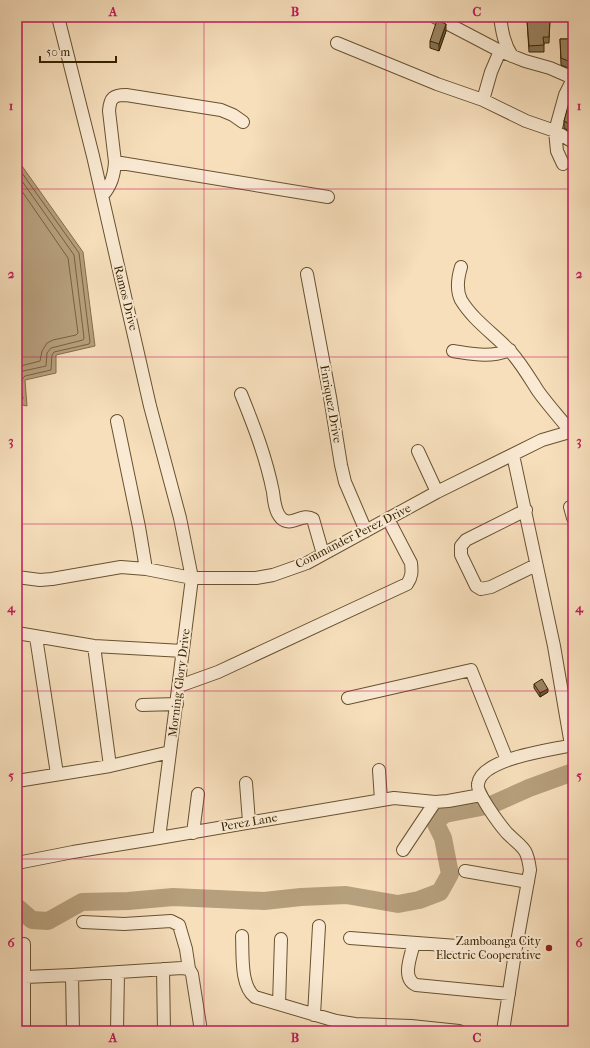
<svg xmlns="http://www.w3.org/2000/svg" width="590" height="1048" viewBox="0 0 590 1048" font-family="'IM FELL French Canon',serif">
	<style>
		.water { fill: #b69f7c; stroke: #846d4a }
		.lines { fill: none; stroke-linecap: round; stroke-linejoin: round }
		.shore { stroke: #77613e; stroke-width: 1 }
		.river { stroke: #b69f7c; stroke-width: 18 }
		.minor-casing { stroke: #68522f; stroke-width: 14 }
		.minor { stroke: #faead3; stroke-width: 12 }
		.wall { fill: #857254; stroke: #382300 }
		.shaded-wall { fill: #6c5d45; stroke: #382300 }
		.building { fill: #9b8562; stroke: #382300 }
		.grid { fill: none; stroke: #c2185b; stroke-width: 1; stroke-opacity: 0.55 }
		.poi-dot { fill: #8f2418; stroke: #faead3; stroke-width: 1.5 }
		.labels { text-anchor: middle; stroke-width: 4; stroke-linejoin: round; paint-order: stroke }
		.street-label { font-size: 12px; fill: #382300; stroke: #faead3 }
		.poi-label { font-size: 12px; fill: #382300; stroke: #faead3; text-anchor: end }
		.neatline { fill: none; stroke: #c2185b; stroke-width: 1.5 }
		.grid-label { font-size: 13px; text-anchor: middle; font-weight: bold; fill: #c2185b }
	</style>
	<rect width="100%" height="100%" fill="#f7dfbc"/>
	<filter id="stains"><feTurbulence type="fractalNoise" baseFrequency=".005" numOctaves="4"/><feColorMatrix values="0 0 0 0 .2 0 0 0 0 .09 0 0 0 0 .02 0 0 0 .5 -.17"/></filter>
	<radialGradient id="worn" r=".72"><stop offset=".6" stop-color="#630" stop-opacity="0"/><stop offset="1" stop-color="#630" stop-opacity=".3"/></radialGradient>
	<path class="water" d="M17,159L83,252L95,346L56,355V373L25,380L27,406L17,404Z"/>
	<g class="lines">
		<path class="shore" d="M17,166L79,253L90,342L89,344L54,352L52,355L51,370L25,376C19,380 22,392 23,399L21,401H17
			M17,174L74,255L84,338L83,340L51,348L47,353L46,366L23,371L17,377
			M17,184L68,258L78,333L76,335L53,340L47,343L42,351L40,361L17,367"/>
		<path class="river" d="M17,907L32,920L48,921L82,902L128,901L173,897L264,901L301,897L346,895L398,904L419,900L440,892L450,874L443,838L435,822L445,814L491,805L529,788L573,772"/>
		<defs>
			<path id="minor" d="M435,17L500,51L525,61L550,68L573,78
				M500,17C502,31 504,44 512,56
				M337,43L437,84L483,100
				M500,51L491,72L483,100L526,121L555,131L565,95L573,79
				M555,131L557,151L563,164
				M555,131L573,142
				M115,162L328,197
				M102,196C111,186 114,176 115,162L109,111C110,98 113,95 126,95L221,110L233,115L243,122
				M461,267C458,277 456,290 461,300C473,320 494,334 510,351C521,363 529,377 538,391C548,405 560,418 571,432
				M307,274L330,397L341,465L345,482L366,531
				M453,351C473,354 490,358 510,350
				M241,394C254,426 266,457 273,492C274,500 275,512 281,518C291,528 302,512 313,519L323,554
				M117,421L139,527L146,569
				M418,451L437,492
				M513,455L554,646L571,745
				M570,507L573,518
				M526,510L466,540L461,546V555L476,586L481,589L491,587L536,565
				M17,577L40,580L52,579L121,567L146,569L192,578H256L273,575L307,563L437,492L542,440L573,431
				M17,633L94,646L183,651
				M36,637L57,774
				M94,646L110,766
				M179,686L218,672L407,584C412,577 412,572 411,563L388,519
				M348,698L471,670L507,760
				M142,705L177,704
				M379,770L381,800
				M17,781L110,766L170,752L192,578L180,518L150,406L93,156L58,17
				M246,783L249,822
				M193,833L198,794
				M159,838L170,752
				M403,850L435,802
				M17,863L73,852L159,838L394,798L435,802L448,801L481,795
				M465,871L528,882
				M83,922L124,924L171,921L179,925L186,949L189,969
				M242,936C243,954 240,986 255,997L336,1021L355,1024L411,1026L459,1031
				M350,938L457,946L515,953
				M414,943C411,956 401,978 416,985L509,994
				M163,969L164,1031
				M72,975L73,1031
				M25,977L72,975L182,968L189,969L192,974L201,1031
				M279,1004L281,939
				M314,1015L319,926
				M24,1031V944
				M117,1031L118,972
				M503,1031L515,953L530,870C527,846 522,848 507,833C500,825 476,793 478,784C481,758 552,750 573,745"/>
		</defs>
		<use href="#minor" class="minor-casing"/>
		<use href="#minor" class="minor"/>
	</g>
	<path class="wall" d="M459,17H465L464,19Z
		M550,19L549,43H544V52H529L527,20Z
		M446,31L439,51L430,48V41Z
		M560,39H573V70L561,65Z
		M573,95V133L564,128V121Z
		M534,684L548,692L540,697L534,688Z"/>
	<path class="shaded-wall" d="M446,24V31L439,51V44Z
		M548,689V692L540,697V693Z"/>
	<path class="building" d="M550,19L549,37H543L544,45L529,46L527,20Z
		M437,20L446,24L439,44L430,41Z
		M560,39H573V63L561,58Z
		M573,95V126L564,121L568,106Z
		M542,679L548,689L540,693L534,684Z"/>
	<path class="grid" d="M204,17V1031M386,17V1031M17,189H573M17,357H573M17,524H573M17,691H573M17,859H573"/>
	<circle class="poi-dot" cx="549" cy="948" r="4"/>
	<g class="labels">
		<g class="street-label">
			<text transform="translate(126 298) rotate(76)" y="4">Ramos Drive</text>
			<text transform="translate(331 404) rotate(80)" y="4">Enriquez Drive</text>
			<text transform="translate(353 536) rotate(-27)" y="4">Commander Perez Drive</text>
			<text transform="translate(179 683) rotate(-83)" y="4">Morning Glory Drive</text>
			<text transform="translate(249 822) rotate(-10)" y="4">Perez Lane</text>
		</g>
		<g class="poi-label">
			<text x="541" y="945">Zamboanga City<tspan x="541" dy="14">Electric Cooperative</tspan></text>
		</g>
	</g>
	<rect width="590" height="1048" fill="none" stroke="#f7dfbc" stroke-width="44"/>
	<path d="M40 56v6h76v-6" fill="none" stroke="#382300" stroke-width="2"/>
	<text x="46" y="56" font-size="12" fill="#382300" stroke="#faead3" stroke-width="3" paint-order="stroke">50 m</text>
	<rect x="22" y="22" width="546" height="1004" class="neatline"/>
	<g class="grid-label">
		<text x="113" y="16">A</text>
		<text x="295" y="16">B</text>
		<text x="477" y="16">C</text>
		<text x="11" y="110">1</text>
		<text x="579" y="110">1</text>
		<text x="11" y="278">2</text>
		<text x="579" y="278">2</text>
		<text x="11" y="445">3</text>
		<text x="579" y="445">3</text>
		<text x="11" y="612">4</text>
		<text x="579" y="612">4</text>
		<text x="11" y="780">5</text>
		<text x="579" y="780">5</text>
		<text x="11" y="947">6</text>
		<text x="579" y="947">6</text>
		<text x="113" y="1042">A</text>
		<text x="295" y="1042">B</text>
		<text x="477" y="1042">C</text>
	</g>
	<rect width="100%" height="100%" filter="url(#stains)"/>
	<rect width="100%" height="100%" fill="url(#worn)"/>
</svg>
